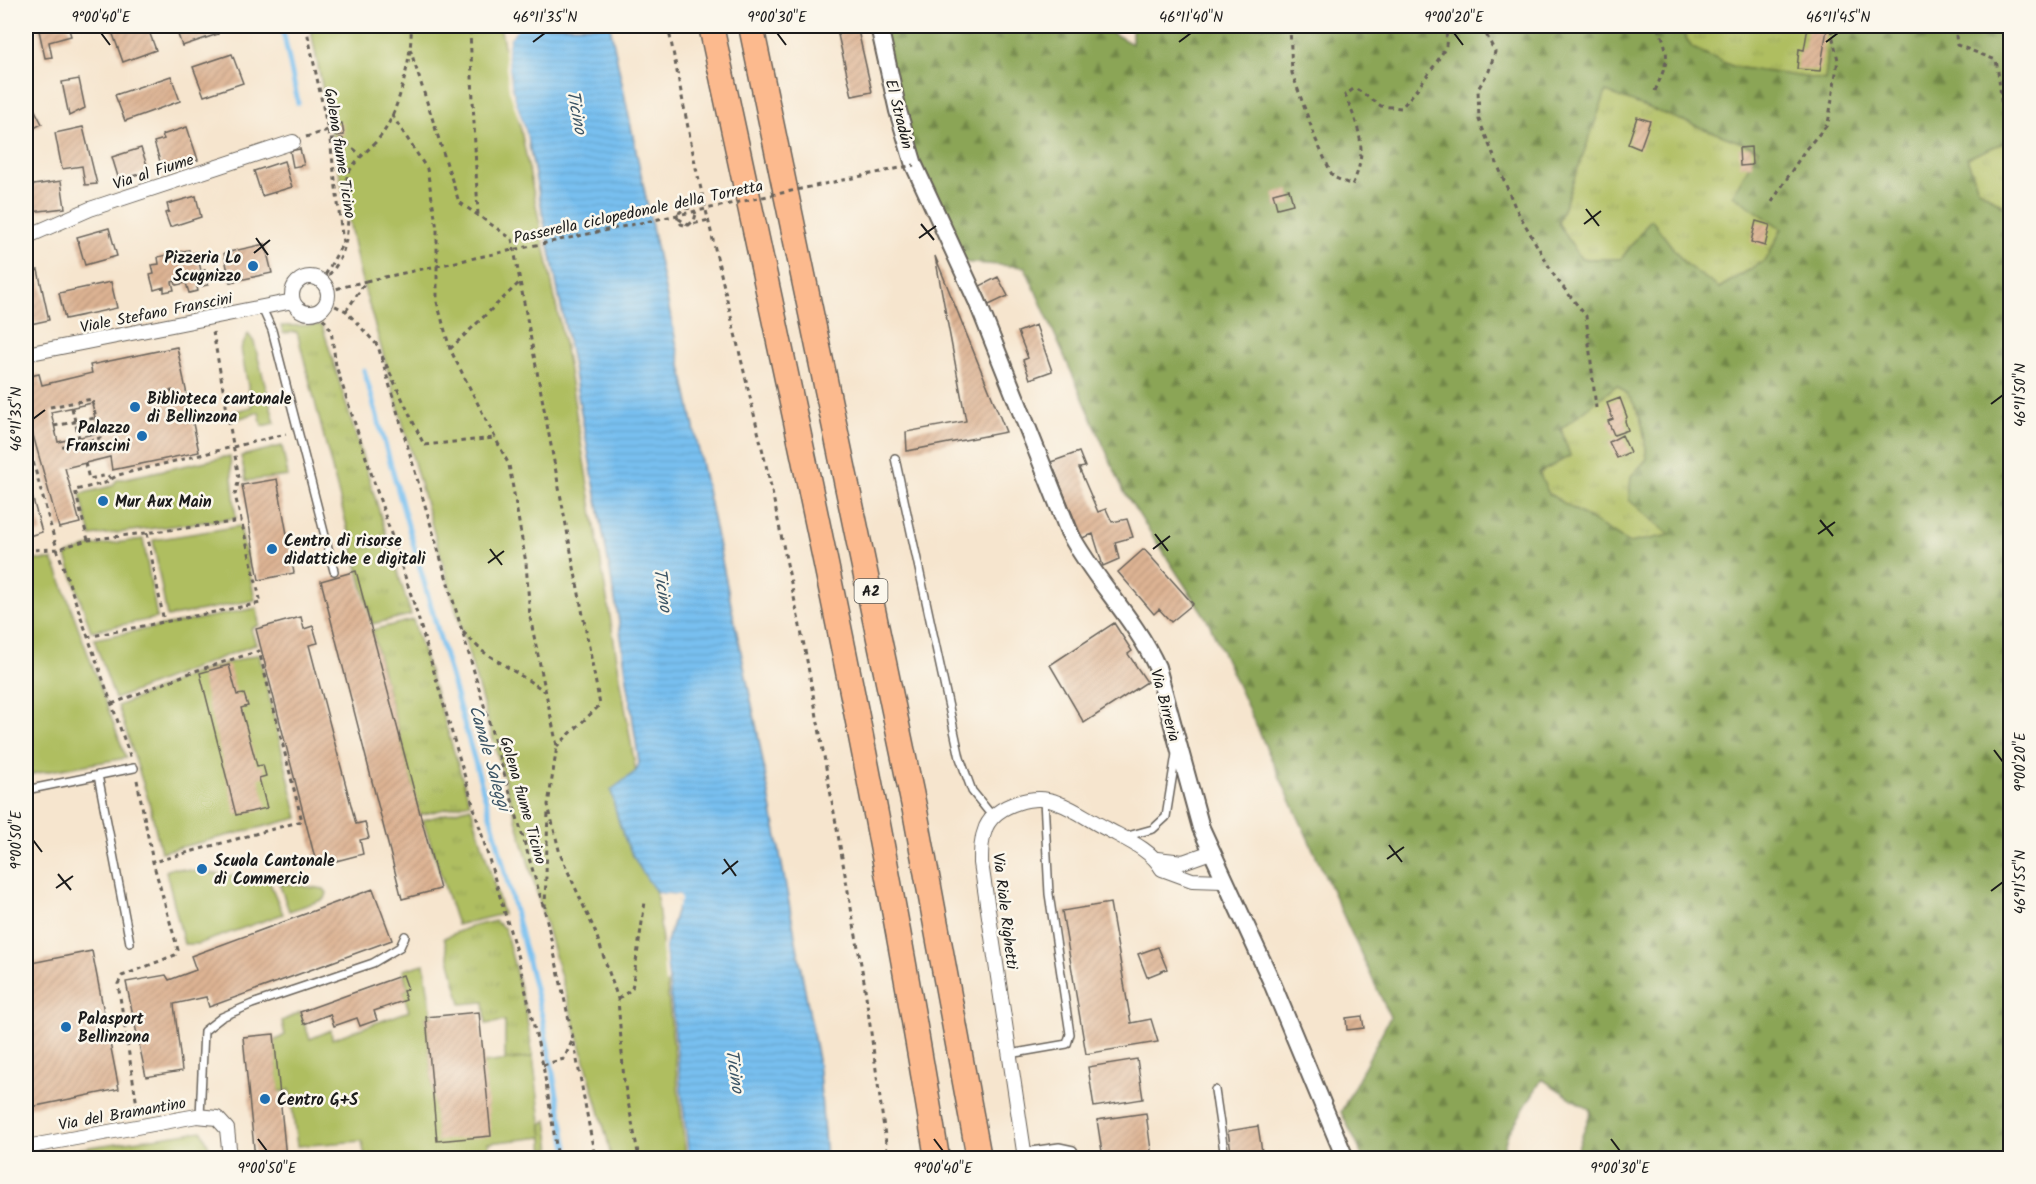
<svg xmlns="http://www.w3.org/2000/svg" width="2036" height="1184" viewBox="0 0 2036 1184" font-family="Kalam,sans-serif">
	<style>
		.grass { fill: url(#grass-tufts); stroke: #666d3e; stroke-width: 1.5 }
		.forest { fill: url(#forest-firs); stroke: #54603a; stroke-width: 1.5; fill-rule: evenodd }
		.park { fill: #afbe61; stroke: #666d3e; stroke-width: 1.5 }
		.water { fill: url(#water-rules); stroke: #4a6e86; stroke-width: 1.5 }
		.pier { fill: #f6e5ce }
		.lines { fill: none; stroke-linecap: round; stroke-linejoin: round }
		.stream { stroke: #78c0f0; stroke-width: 5 }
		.building { fill: url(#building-hatch); fill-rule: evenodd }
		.service-casing { stroke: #68625a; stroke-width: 10 }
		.minor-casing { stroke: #68625a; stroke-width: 16 }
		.tertiary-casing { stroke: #68625a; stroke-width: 20 }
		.motorway-casing { stroke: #68625a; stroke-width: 27 }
		.path { stroke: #68625a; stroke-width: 3; stroke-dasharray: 4.5 4.5; stroke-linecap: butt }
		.service { stroke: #fff; stroke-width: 7 }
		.minor { stroke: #fff; stroke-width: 14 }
		.tertiary { stroke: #fff; stroke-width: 16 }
		.motorway { stroke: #fcba8e; stroke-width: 24 }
		.path-bridge { stroke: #68625a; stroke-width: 3; stroke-dasharray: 4.5 4.5; stroke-linecap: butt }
		.ticks { fill: none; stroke: #1c1c1c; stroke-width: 2 }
		.poi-dot { fill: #1f6fb2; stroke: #fbf7ec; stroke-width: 2 }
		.labels { text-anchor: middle; stroke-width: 5; stroke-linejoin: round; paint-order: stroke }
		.shield { fill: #fbf7ec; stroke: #5f5e5a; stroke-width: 1.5 }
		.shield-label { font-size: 15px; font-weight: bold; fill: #1c1c1c }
		.street-label { font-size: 16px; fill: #1c1c1c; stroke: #fbf7ec }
		.poi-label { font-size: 16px; font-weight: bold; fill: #1c1c1c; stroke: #fbf7ec; text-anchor: start }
		.water-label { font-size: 18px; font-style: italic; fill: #3c5566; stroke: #fbf7ec }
		.neatline { fill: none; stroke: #1c1c1c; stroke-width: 2 }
		.ticks-label { font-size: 15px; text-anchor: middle; fill: #1c1c1c }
	</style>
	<defs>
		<pattern id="grass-tufts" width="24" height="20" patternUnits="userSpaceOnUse" patternTransform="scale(1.5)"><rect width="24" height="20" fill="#afbe61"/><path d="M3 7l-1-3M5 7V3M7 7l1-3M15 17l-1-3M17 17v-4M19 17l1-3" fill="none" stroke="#96a354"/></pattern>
		<pattern id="forest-firs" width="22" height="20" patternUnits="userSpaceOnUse" patternTransform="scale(1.5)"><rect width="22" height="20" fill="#8ba557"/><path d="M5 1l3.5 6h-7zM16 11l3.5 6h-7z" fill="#718647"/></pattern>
		<pattern id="water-rules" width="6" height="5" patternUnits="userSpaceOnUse" patternTransform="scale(1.5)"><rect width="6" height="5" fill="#78c0f0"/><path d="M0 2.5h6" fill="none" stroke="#67a4cd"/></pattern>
		<pattern id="building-hatch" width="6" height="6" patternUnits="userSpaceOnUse" patternTransform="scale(1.5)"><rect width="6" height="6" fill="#ddb393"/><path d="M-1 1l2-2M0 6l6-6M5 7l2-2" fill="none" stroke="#bd997e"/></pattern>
	</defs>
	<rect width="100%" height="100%" fill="#fbf7ec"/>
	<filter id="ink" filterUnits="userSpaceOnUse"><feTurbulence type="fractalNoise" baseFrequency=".0167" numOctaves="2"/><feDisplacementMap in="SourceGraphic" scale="12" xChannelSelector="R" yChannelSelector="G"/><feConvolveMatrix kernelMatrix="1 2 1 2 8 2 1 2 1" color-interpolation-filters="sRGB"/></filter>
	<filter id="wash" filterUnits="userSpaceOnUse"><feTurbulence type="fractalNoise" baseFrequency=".008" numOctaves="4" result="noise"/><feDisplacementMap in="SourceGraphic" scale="24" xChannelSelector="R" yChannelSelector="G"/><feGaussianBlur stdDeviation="1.35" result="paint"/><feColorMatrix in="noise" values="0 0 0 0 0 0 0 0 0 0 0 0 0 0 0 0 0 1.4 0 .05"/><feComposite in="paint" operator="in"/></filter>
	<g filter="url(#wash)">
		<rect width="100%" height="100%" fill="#f6e5ce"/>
		<path class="grass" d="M1679,26H1831L1825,80L1734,67L1692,48Z
			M1606,91L1759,149L1782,228L1766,260L1719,288L1685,264L1651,220L1621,259H1581L1558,223Z
			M2010,140V210L1978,189L1967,158Z
			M322,325L411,615L372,624L297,332L283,333L281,326Z
			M1617,385C1642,404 1644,429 1647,459L1632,476L1671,535L1629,543L1549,494L1539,473L1570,456L1561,429Z
			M413,620L470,803L420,815L372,630Z
			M471,807L503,914L457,925L423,820Z
			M495,921L505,929L525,1008L533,1057L505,1060V1021L486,1024L484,1002L461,1004L444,938L469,927Z
			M547,1120L552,1158H544L542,1125Z"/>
		<path class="forest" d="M879,26H1100L1132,44V26H1679L1692,48L1734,67L1825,80L1831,26H2010V140L1967,158L1978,189L2010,210V1158H1574L1591,1111L1542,1079L1507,1136L1501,1158H1364L1341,1112L1390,1017L1208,621L1124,492L1025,267L960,262L917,172ZM1606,92L1758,149L1733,195L1782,229L1766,260L1719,288L1685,264L1651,219L1621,259H1581L1558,223ZM1617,385C1642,404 1644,429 1647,459L1631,476L1629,500L1670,535L1629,543L1549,494L1539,473L1570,456L1561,429Z"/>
		<path class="park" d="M310,26H500L567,359L658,905L686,1158H611L607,1138L359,270Z
			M248,334L254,342L275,423L262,426L259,412L234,420L232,412L252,407L241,349Z
			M282,446L288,476L246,481L241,456Z
			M230,456L236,518L91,536L80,494L112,486L117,480Z
			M240,526L255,600L167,617L153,540Z
			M143,539L157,618L91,631L66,556L86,547Z
			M26,555L29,560H52L58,572L126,758L26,775Z
			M257,608L259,625L251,629L256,644L115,699L94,639Z
			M259,654L298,818L161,852L149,802L118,706L195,673Z
			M173,868L269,881L283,914L198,944H184L166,871Z
			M279,883L324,889L327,893L325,899L289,911Z
			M424,964L432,1016L426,1017L438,1141L484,1063L533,1057L543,1137L488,1143L491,1158H365L362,1141L297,1146L290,1090L279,1092L274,1041L285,1035L282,1021L300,1012L310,1039L331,1030L332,1039L409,1011L403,991L408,989L403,970Z
			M202,1131L214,1158H26V1156Z"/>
		<path class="water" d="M519,26H610L756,724L818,1060L826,1158H689L665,948C669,932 679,907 679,895L657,893C631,858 619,833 611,790L636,771L639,763L618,616L572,362L528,139L512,89L507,51L510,38Z"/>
		<path class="pier" d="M515,26H519L517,30L510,38L507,51L512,89L528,139V147L525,149V139L509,90L504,51L507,37Z
			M657,893L680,895L681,901L673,914L665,948L668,982L665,984L662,947L670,913L678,901L677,898L656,896Z"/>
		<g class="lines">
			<path class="stream" d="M282,26L298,103
				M364,370L494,829L542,1016L569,1158"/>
		</g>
		<g id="blocks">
			<path class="building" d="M38,26H68L71,36L49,42L52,57L45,58Z
				M110,26H147L156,50L123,62Z
				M175,26H215L218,34L182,46Z
				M836,26H857L872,92L852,96Z
				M1808,27L1827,29L1820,71L1797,69L1799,49L1804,50Z
				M232,54L243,83L204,96L193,67Z
				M171,76L180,101L125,121L115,95Z
				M79,79L85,108L69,116L62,82Z
				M26,93L42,124L26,132Z
				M1637,117L1650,121L1640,149L1628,144Z
				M342,123L344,135L335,136L334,124Z
				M83,127L97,184L85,185L82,166L62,169L55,133Z
				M187,127L198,160L163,171L154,142L164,139L162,135Z
				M1751,147L1752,165L1740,166L1739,148Z
				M141,148L149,171L119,180L112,157Z
				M300,149L304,165L293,167L290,151Z
				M284,161L292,187L262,196L254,171Z
				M61,181L65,208L31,212L27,186Z
				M1289,189L1293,204L1277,208L1273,193Z
				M196,196L201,217L170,227L165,213L169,212L167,204Z
				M1756,221L1770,225L1765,246L1751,242Z
				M109,228L117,256L85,265L77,237Z
				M265,244L272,273L230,282L224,253Z
				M189,250L190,254L197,252L201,271L205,270L208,285L197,287L198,291L189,293L186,283L176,285L175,281L172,282L174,290L164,292V287L154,290L150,275L154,274L152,265L159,264L158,257Z
				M935,256L1006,432L907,451L906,432L966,421Z
				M38,270L49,320L26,325V273Z
				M998,277L1008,296L989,305L980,286Z
				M111,282L117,308L65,319L59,293Z
				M1036,325L1052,371L1030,379L1023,360L1028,358L1018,332Z
				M177,347L199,452L112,470L110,457L65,468L80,523L59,528L28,417L26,418V377L39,374L42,385L92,373L90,365ZM92,403L98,433L58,442L51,412Z
				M1620,398L1627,417L1625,421L1628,430L1614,435L1608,421L1613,419L1607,403Z
				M1622,435L1630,452L1617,458L1609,442Z
				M1079,452L1085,467L1079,468L1098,512L1106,509L1112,522L1127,519L1133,537L1115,542L1119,559L1103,566L1093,534L1082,538L1051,462Z
				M26,474L42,532L26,537Z
				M277,479L294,573L259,580L242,485Z
				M1144,549L1193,604L1171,622L1159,609L1154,614L1118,572Z
				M356,571L440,889L402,899L321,581Z
				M301,617L304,629L313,626L318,643L309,645L356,824L365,822L369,838L360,840L363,854L317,866L256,629Z
				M1114,623L1132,651L1128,654L1147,682L1084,723L1050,665Z
				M229,665L237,695L244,694L248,706L241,708L257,766L263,765L266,776L259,778L267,808L236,815L200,673Z
				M373,889L392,940L209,1007L206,997L174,1004L182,1071L146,1077L126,982L166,975L169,980L196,970L191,956Z
				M1110,903L1131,1023L1151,1019L1158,1042L1086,1054L1062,911Z
				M1158,947L1167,969L1147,977L1138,954Z
				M92,951L119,1089L26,1108V964Z
				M403,975L408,989L403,991L406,1000L374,1011L377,1020L360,1026L357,1018L334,1026L330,1014L304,1024L300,1012Z
				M479,1012L491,1136L437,1141L426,1017Z
				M1362,1016L1364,1028L1347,1030L1346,1018Z
				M274,1034L286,1158H255L243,1037Z
				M1137,1059L1143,1099L1094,1107L1088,1067Z
				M1146,1113L1152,1158H1103L1097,1120Z
				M1258,1126L1263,1158H1232L1228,1131Z"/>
		</g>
	</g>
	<g filter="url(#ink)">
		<use href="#blocks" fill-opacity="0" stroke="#68625a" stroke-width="1.5"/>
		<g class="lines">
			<defs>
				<path id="service" d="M262,308L272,330L334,571
					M895,458L960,758L972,791L993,817
					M98,775L130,943
					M26,790L134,768
					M1124,837L1153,829L1166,817L1176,754
					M1009,1054L1067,1044L1070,1034L1049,894L1044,800
					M1215,1090L1225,1158
					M200,1116L204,1031L222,1017L252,1004L373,963L400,947L405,936
					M1024,1152L1059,1147L1073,1150L1077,1158"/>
				<path id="minor" d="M26,237L90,209L293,142
					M292 295a18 18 0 1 1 36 0a18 18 0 1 1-36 0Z
					M26,354L293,301
					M1157,859L1183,862L1211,852
					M26,1147L197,1116L217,1118L227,1129L230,1158
					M1025,1158L981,863C981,851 981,839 986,827C997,804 1035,793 1058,803C1075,809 1091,821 1107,829C1125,839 1152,850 1162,869L1192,880L1224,881"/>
				<path id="tertiary" d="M879,26L898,111L914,165L977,301L1069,532C1094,580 1134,617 1157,667L1201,828L1270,978L1345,1158"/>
				<path id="motorway" d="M711,26C792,402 876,778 937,1158
					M751,26L915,811L979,1158"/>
			</defs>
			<use href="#service" class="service-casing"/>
			<use href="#minor" class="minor-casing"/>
			<use href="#tertiary" class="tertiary-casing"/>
			<use href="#motorway" class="motorway-casing"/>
			<path class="path" d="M306,26L330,140L343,243L323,279
				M668,26L696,168L770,482L806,655L864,981L888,1158
				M1290,26L1292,73L1316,140L1333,177L1352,185C1369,152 1359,127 1345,95L1355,88L1381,106L1401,108C1410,99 1444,55 1446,45C1447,39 1446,32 1446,26
				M1485,26V32L1495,52L1489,71L1478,89L1479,120L1515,207L1555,277L1586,316L1596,408
				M1955,26L1957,45L1996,60C2004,102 2002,145 2010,187
				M470,30L478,216
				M410,49L459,202L512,239L600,705L557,746
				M1655,91C1668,60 1671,57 1658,26
				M392,115L427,169L437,229V302L450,349L509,465L526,563L530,617L557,746L548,805L560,854L595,931L618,999L624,1081L639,1158
				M306,137L328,130
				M330,140L342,139L361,155
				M1772,202L1805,150L1828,124L1838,60L1830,26
				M696,214L693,209L685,208L679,213V219L688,225L709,220
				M322,281C355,255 347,214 347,176C355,158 372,149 383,133C399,110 413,53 411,26
				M328,291L366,281
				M327,302L346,311L378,346L545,912L573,1038L595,1158
				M318,311L331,330L336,366L415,607L518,958L543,1065L558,1158
				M346,311L365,283
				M450,349L520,282
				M382,356L424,445L495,438
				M161,394L172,391L175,404
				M50,407L92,399L100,438L59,447
				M72,408L79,438
				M54,426L95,418
				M26,434L32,432
				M26,436L57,549L131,759
				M85,463L89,479L108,475L111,479
				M147,533L164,622
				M88,540L75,490L105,483L118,475L286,434
				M26,550L57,549L88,540L242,521
				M463,632L482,651L545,691
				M87,637L261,603L235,495L239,478L213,332
				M112,704L195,671L259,651L302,821L153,862
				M137,780L153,862L178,950L175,955L122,976L118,984L138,1112
				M545,908L548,810
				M618,999L632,989L645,902
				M543,1065L564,1059L573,1039"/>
			<use href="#service" class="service"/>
			<use href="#minor" class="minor"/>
			<use href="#tertiary" class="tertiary"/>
			<use href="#motorway" class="motorway"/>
			<path class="path-bridge" d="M676,215L681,224L687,226L694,221L696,214
				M366,281L914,165"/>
		</g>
	</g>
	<path class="ticks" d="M101,33L110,45M777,33L786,45M1454,33L1463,45M533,42L545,33M1179,42L1191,33M1826,42L1838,33M1586,209L1599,226M921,224L934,240M1584,224L1601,211M256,238L268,255M919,238L936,226M254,253L270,240M1991,404L2003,395M33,419L45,410M1820,520L1833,536M1155,534L1168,551M1818,534L1835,522M490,549L502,565M1153,549L1170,536M488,563L504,551M1994,750L2003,762M33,840L42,852M1389,845L1402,862M724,859L736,876M1387,859L1404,847M58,874L71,890M722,874L738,861M56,888L73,876M1991,891L2003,882M258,1139L267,1151M934,1139L943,1151M1611,1139L1620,1151"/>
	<g class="poi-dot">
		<circle cx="253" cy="266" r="6"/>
		<circle cx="135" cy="407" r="6"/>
		<circle cx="142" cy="436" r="6"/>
		<circle cx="103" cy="501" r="6"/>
		<circle cx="272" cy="549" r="6"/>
		<circle cx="202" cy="869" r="6"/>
		<circle cx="66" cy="1027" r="6"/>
		<circle cx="265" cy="1099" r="6"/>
	</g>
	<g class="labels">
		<rect class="shield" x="854.5" y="579" width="33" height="24" rx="4.5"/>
		<g class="shield-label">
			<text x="871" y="596">A2</text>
		</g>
		<g class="street-label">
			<text transform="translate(900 114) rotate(76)" y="6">El Stradún</text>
			<text transform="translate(341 153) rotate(81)" y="6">Golena fiume Ticino</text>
			<text transform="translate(153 171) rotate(-18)" y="6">Via al Fiume</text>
			<text transform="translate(638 211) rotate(-12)" y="6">Passerella ciclopedonale della Torretta</text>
			<text transform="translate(156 312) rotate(-11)" y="6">Viale Stefano Franscini</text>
			<text transform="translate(1166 705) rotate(75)" y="6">Via Birreria</text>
			<text transform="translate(524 800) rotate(74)" y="6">Golena fiume Ticino</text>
			<text transform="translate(1006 911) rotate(83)" y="6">Via Riale Righetti</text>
			<text transform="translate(122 1113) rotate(-10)" y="6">Via del Bramantino</text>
		</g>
		<g class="poi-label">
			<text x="241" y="263" text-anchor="end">Pizzeria Lo<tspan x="241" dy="18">Scugnizzo</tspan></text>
			<text x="147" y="404">Biblioteca cantonale<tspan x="147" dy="18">di Bellinzona</tspan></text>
			<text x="130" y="433" text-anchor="end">Palazzo<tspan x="130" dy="18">Franscini</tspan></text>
			<text x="115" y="507">Mur Aux Main</text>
			<text x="284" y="546">Centro di risorse<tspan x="284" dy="18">didattiche e digitali</tspan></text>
			<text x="214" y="866">Scuola Cantonale<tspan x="214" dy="18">di Commercio</tspan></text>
			<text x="78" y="1024">Palasport<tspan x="78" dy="18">Bellinzona</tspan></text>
			<text x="277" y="1105">Centro G+S</text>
		</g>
		<g class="water-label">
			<text transform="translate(577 112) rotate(79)" y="6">Ticino</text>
			<text transform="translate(663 590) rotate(81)" y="6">Ticino</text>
			<text transform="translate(490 758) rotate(74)" y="6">Canale Saleggi</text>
			<text transform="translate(735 1071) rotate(81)" y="6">Ticino</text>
		</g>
	</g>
	<rect width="2036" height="1184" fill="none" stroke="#fbf7ec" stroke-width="66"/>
	<rect x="33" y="33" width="1970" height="1118" class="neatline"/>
	<g class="ticks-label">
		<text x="101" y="22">9°00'40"E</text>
		<text x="545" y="22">46°11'35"N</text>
		<text x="777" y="22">9°00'30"E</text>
		<text x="1191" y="22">46°11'40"N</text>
		<text x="1454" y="22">9°00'20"E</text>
		<text x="1838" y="22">46°11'45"N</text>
		<text transform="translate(2020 395) rotate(-90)" y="5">46°11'50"N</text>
		<text transform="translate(16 419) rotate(-90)" y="5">46°11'35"N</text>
		<text transform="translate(2020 762) rotate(-90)" y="5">9°00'20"E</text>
		<text transform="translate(16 840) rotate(-90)" y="5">9°00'50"E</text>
		<text transform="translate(2020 882) rotate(-90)" y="5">46°11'55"N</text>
		<text x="267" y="1173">9°00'50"E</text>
		<text x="943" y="1173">9°00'40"E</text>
		<text x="1620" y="1173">9°00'30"E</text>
	</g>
</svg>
